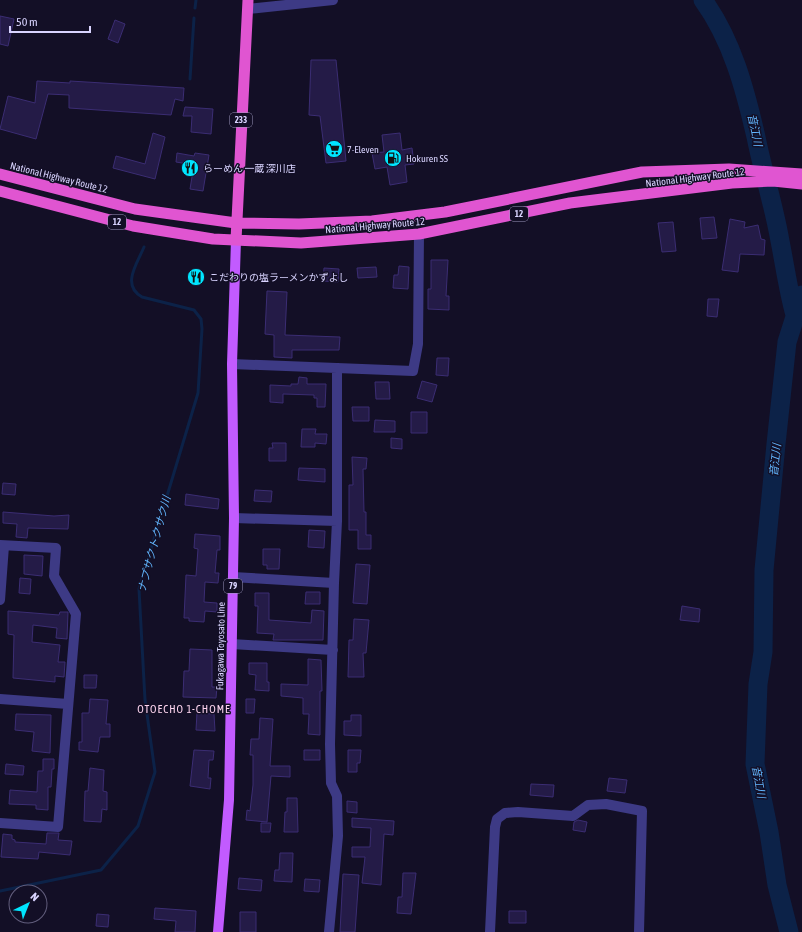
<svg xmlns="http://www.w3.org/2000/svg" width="802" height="932" viewBox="0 0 802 932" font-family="'Asap Condensed','Noto Sans JP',sans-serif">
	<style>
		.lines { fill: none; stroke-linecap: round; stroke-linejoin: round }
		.stream { stroke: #0c2248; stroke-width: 3 }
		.river { stroke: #0c2248; stroke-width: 19 }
		.building { fill: #241b47; stroke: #3b2d73 }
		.minor { stroke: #3d3a85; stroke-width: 10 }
		.primary { stroke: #c25bff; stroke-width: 10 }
		.trunk { stroke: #e055d1; stroke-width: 11 }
		.labels { text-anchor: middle; stroke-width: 3; stroke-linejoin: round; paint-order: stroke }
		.shield { fill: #130f26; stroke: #9e99be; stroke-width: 1 }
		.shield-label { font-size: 9px; font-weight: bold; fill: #d9d4ff }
		.poi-label { font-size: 10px; fill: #d9d4ff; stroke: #130f26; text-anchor: start }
		.street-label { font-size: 10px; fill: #d9d4ff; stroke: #130f26 }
		.water-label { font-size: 11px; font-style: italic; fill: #62b6ff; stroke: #130f26 }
		.neighbourhood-label { font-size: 11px; letter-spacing: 1px; fill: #ffd6f0; stroke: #130f26 }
	</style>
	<rect width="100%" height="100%" fill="#130f26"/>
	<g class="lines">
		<path class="stream" d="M195,8L196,0
			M190,79L194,18
			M0,891L101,870L138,826L155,772L145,700L139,589L198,393L202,329L201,319L194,310L142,297C121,285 137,264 144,247"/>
		<path class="river" d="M703,0C732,40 745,89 756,137C763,172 774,206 780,241C785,266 788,290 795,315
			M789,932L777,885L769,832L755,764L758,684L763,652L764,570L776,444L787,342L802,295"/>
	</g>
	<path class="building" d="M0,16L14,19L8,46L0,44Z
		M115,20L125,24L118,43L108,39Z
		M311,60H336L346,161L326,163L320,116L309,115Z
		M37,81L70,83V81L184,88L183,101L175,99L171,115L69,108V95L48,94L36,139L0,129L8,96L35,103Z
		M185,107L213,109L211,134L191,132L192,116H183Z
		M153,133L165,137L155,179L113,168L116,156L145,164Z
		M400,133L402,150L412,148L414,164L405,165L407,182L390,185L387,167L375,169L372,153L384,152L382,135Z
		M177,153L194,156L195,153L209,155L203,191L190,189L194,165L176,162Z
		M714,217L717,238L702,239L700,218Z
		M730,219L745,222L744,228L758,225L761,239L765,240L764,255L740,254L738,272L722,270Z
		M673,222L676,251L662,252L658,223Z
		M431,260H448L446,296H449V310L428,309V289H431Z
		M399,266L409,267L408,289L393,288L394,275H398Z
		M376,267L377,277L358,278L357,268Z
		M324,268L339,269L338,282L323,281Z
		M267,291L287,292L285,335L340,337L339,350H292V358L274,357V335L265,334Z
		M708,299H719L717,317L707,316Z
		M437,358H449L448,376L436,375Z
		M299,377L307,378V384H326L325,407H317V398H314V395L283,394V403L270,402V385L291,386V384H298Z
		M422,381L437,385L432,402L417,398Z
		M375,382H389L390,399H376Z
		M352,407H369V421H353Z
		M411,412H427V433H411Z
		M375,420L395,421V432H374Z
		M302,429H316L315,434H327L326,444L315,443V447H301Z
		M391,438L402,439V449L391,448Z
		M272,443H286V461H269V448H273Z
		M352,457L367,458L366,469H363L364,512H366V535H371V549H358V530H349V485H353Z
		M299,468L325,469V482L298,480Z
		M3,483L16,484L15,495L2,494Z
		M255,490L272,491L271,502L254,501Z
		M186,494L219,499L218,509L185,505Z
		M3,512L54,516L69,515L68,529L28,528L27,538L16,537L17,524L3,523Z
		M309,530L325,531L324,548L308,547Z
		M195,534L220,536V550H217L215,573H219L218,583L205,582L204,602L217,603V612L205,611L204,622L189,621V618H184L186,575L196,576L198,549L194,548Z
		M263,549H280L279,569H267V565H263Z
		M24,555L43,556L42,576L24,574Z
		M356,564L370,565L367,604L353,603Z
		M20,578L31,579L30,594L19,593Z
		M306,592H320V604H305Z
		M255,593H269V620L311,623L312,610L324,611L323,640H273L274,634L257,633L258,606H255Z
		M682,606L700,609L699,622L680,620Z
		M8,611L59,615L60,612H68L67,639L56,638L57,628L33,625L32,642L60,645L58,662H65L64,677L55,676V682L13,678L14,635L8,634Z
		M354,619L369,620L366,653H363L364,677H348L349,640H353Z
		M190,649L212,650V687H217L216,698L183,697L184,671H189Z
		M308,659L321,660L322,691H320V735L308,734L309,714H303V698L281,696V684L308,685Z
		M249,663H267V682H269V691L255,690L256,675L249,674Z
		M84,675H97L96,688H84Z
		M90,699L108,700L106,724H110V737H100L98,752L79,750V742H82V713H89Z
		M246,699H255L254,713H246Z
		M197,713L214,714L215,731L196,730Z
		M16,714L51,715L50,753L32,751L34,732L15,730Z
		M351,715H361V736L344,735V721H351Z
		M260,718L273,719L270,766H290V777L271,776L267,822L246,820L247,810L250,811L253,785V755H250L251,739H259Z
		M194,750L214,751L213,760H209L208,778H211L210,789L190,786Z
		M304,750H320V760H304Z
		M348,750H361L360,763H357V772H348Z
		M43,759H54V769H52L51,787H48V810L36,809V805L9,804L10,790L37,792L38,771H43Z
		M6,764L24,766L23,775L5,774Z
		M90,768L104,770L103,791L107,792V810L102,809L101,822L84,821L85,791H88Z
		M609,778L627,780L625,793L607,791Z
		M531,784L554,785L553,797L530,795Z
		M287,798H297L298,832H284L285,812H287Z
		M347,801L357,802V813L347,812Z
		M352,818L394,821L393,835L384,834L381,885L362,883L365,857H352V847H370L371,828L352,827Z
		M578,820L587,822L585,832L573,830L574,822Z
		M261,823H271L270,832H261Z
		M47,833H59L58,840L72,841L70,855L39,852L38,859L1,857L3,834L12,835V839L15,840V842L46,844Z
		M280,853H293L292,882L274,881L275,870H279Z
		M403,873H416L411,914L397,913L398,897H402Z
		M343,874L359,875L355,932H340Z
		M239,878L262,880L261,891L238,889Z
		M305,879L320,880L319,892L304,891Z
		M155,908L196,911L195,932H175L176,921L154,919Z
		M509,911H526V923H509Z
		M240,912H256V932H240Z
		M97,914L109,915L108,927L96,926Z"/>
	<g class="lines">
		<path class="minor" d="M248,9L333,0
			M232,364L413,371L418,344L419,234
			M234,518L337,521
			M0,545L56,548L54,576L76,614L58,827L0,823
			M233,577L334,583
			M0,600L4,546
			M232,644L333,650
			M0,699L68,704
			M329,932L338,836L337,796L331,783L330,744L334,583L337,521V368
			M490,932L495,827L497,819L505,813L518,812L573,816L588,805L606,804L642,811L639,932"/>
		<path class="primary" d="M218,932L229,800L234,518L232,364L236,240"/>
		<path class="trunk" d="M0,174L135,209L236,223L299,224L372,221L445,212L642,172L729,169L802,174
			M0,191L133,226L213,239L301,243L419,234L570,203L732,183L773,181L802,184
			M236,240L248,0"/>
	</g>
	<defs>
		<symbol id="supermarket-disc" viewBox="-11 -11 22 22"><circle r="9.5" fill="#00e5ff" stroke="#130f26"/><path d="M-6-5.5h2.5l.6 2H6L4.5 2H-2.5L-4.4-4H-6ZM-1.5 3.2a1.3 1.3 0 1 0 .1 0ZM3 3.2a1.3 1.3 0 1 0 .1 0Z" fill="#111"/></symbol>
		<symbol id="fuel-disc" viewBox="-11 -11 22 22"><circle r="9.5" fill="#00e5ff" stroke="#130f26"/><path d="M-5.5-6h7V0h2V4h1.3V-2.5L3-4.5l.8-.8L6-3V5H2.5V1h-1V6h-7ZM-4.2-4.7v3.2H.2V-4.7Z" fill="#111"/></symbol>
		<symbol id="restaurant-disc" viewBox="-11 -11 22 22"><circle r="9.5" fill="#00e5ff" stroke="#130f26"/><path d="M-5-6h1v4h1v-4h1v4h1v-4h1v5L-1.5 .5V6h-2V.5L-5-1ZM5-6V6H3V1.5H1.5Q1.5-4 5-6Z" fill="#111"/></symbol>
	</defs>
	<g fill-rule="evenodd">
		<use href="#supermarket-disc" x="324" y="139" width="20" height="20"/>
		<use href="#fuel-disc" x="383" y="148" width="20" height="20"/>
		<use href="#restaurant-disc" x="180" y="158" width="20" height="20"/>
		<use href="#restaurant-disc" x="186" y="267" width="20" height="20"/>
	</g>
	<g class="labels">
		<g class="shield">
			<rect x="230" y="113" width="22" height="14" rx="3"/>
			<rect x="510" y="207" width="18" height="14" rx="3"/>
			<rect x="108" y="215" width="18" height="14" rx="3"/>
			<rect x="224" y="579" width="18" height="14" rx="3"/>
		</g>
		<g class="shield-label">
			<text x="241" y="123">233</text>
			<text x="519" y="217">12</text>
			<text x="117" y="225">12</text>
			<text x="233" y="589">79</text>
		</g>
		<g class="poi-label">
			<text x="347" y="153">7-Eleven</text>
			<text x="406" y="162">Hokuren SS</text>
			<text x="203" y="172">らーめん 一蔵 深川店</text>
			<text x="209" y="281">こだわりの塩ラーメンかずよし</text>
		</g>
		<g class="street-label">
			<text transform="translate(59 177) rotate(14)" y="4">National Highway Route 12</text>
			<text transform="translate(695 177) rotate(-7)" y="4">National Highway Route 12</text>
			<text transform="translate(375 225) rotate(-5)" y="4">National Highway Route 12</text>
			<text transform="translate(220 646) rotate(-89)" y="4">Fukagawa Toyosato Line</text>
		</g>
		<g class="water-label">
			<text transform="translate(755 130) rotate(78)" y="4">音江川</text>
			<text transform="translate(775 460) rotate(-84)" y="4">音江川</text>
			<text transform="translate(154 544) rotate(-75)" y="4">ナプサクトクサク川</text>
			<text transform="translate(759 782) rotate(80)" y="4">音江川</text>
		</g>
		<g class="neighbourhood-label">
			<text x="184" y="713">OTOECHO 1-CHOME</text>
		</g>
	</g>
	<g transform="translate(28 904) rotate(43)"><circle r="19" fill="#130f26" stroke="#625e7d"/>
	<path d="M0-3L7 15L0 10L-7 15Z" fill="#00e5ff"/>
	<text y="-6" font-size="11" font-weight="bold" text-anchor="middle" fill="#d9d4ff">N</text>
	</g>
	<path d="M10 26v6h80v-6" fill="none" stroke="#d9d4ff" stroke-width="2"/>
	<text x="16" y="26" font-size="12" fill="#d9d4ff" stroke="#130f26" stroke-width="3" paint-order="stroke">50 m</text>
</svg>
